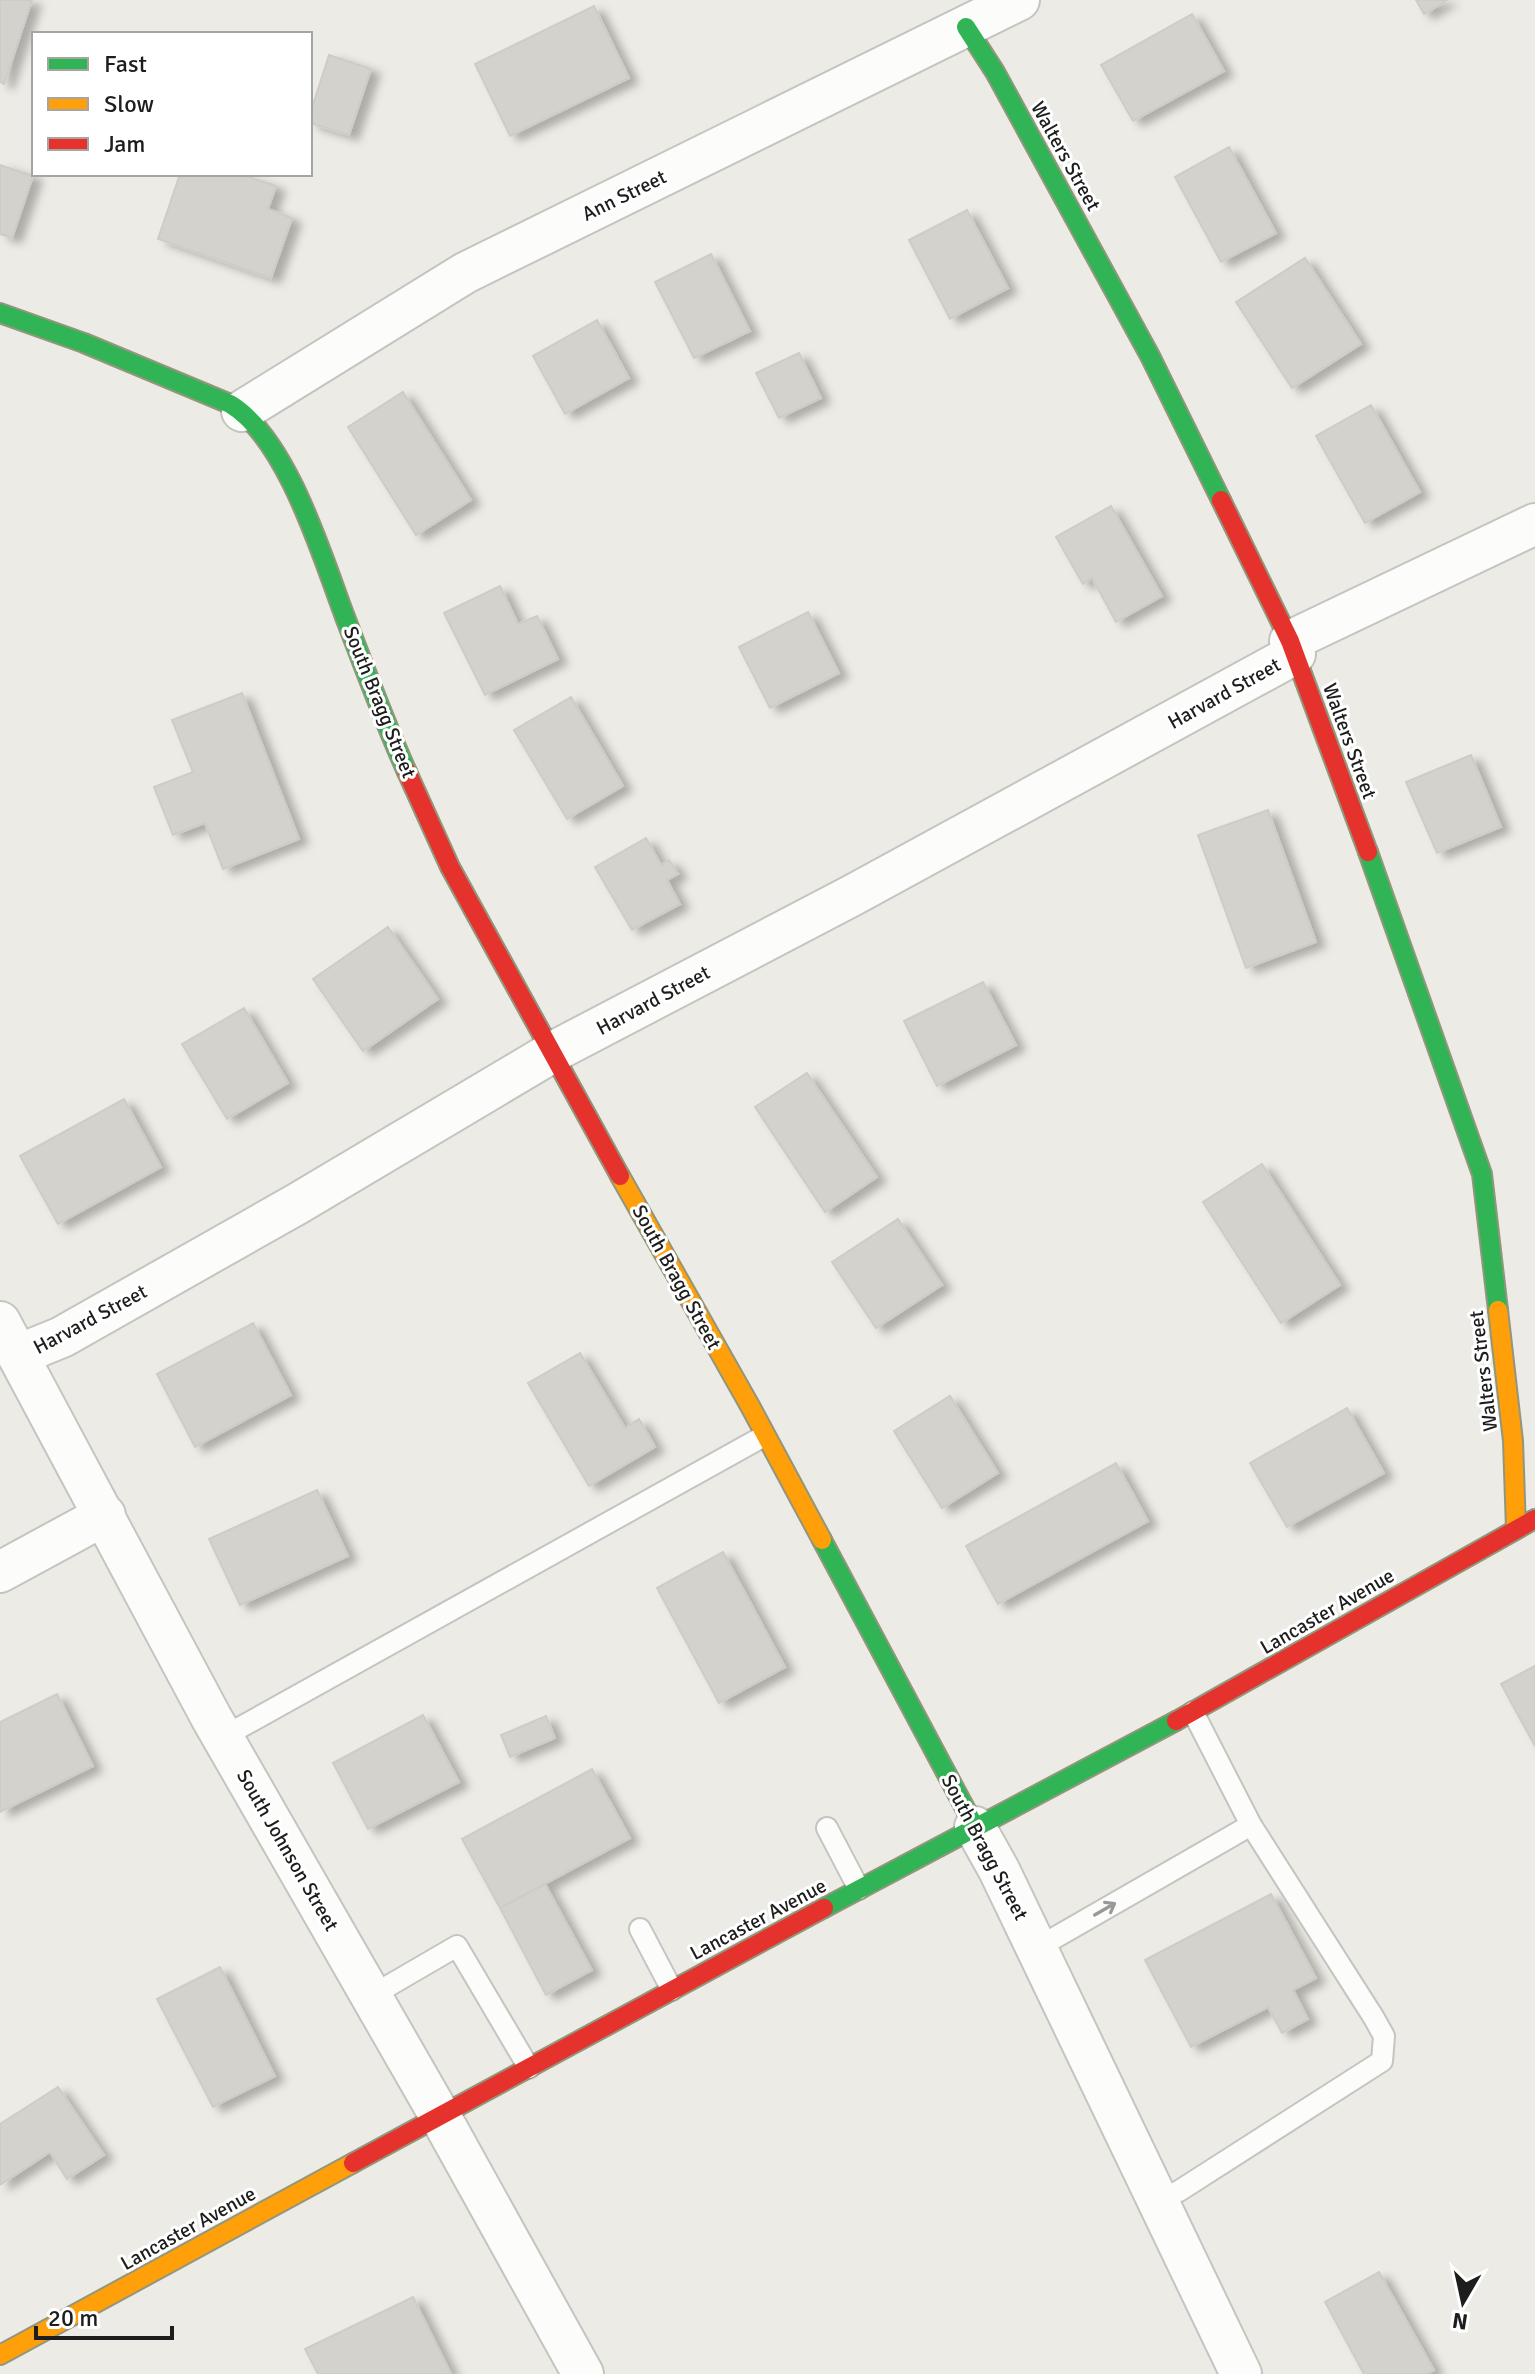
<svg xmlns="http://www.w3.org/2000/svg" width="1535" height="2374" viewBox="0 0 1535 2374" font-family="Signika,sans-serif">
	<style>
		.building { fill: #d4d2cd; stroke: #cfccc6; stroke-width: 2; filter: url(#shadow) }
		.lines { fill: none; stroke-linecap: round; stroke-linejoin: round }
		.lane-casing { stroke: #c4c4c1; stroke-width: 24 }
		.street-casing { stroke: #c4c4c1; stroke-width: 44 }
		.fast-casing { stroke: #92967c; stroke-width: 22 }
		.slow-casing { stroke: #92967c; stroke-width: 22 }
		.jam-casing { stroke: #92967c; stroke-width: 22 }
		.lane { stroke: #fcfcfb; stroke-width: 20 }
		.street { stroke: #fcfcfb; stroke-width: 40 }
		.fast { stroke: #30b455; stroke-width: 18 }
		.slow { stroke: #ff9f0a; stroke-width: 18 }
		.jam { stroke: #e5322d; stroke-width: 18 }
		.oneway { stroke: #989897 }
		.labels { text-anchor: middle; stroke-width: 6; stroke-linejoin: round; paint-order: stroke }
		.street-label { font-size: 20px; fill: #1d1d1d; stroke: #fff }
	</style>
	<defs>
		<filter id="shadow"><feDropShadow dx="9" dy="5" stdDeviation="4" flood-color="#0004"/></filter>
	</defs>
	<rect width="100%" height="100%" fill="#ecebe5"/>
	<path class="building" d="M0,0H32L4,84L0,82Z
		M1416,0H1447L1424,14Z
		M594,6L629,78L510,136L475,64Z
		M1192,14L1224,71L1133,121L1101,65Z
		M329,55L371,69L349,135L310,123V114Z
		M1229,147L1276,233L1221,262L1175,177Z
		M0,165L33,176L12,238L0,234Z
		M180,174H240L276,186L268,209L292,218L271,278L158,239Z
		M967,210L1008,288L950,319L909,240Z
		M711,254L750,331L694,358L655,282Z
		M1305,258L1361,344L1292,388L1236,302Z
		M597,320L629,378L565,414L533,356Z
		M799,353L821,398L779,418L756,373Z
		M403,392L471,500L416,535L348,427Z
		M1371,405L1420,492L1365,523L1316,436Z
		M1111,506L1162,596L1116,622L1092,578L1083,584L1056,537Z
		M500,586L518,624L537,616L558,659L485,695L444,613Z
		M808,612L839,673L770,708L739,647Z
		M242,693L299,839L223,869L205,823L173,835L154,787L193,772L172,720Z
		M571,697L623,786L567,819L514,730Z
		M1471,755L1501,827L1437,853L1406,782Z
		M1268,810L1316,942L1246,968L1198,835Z
		M646,838L661,865L669,860L678,874L667,880L680,904L632,930L595,867Z
		M388,927L438,999L363,1051L313,979Z
		M983,982L1016,1045L937,1086L904,1021Z
		M244,1008L288,1083L227,1119L182,1044Z
		M807,1073L877,1177L825,1212L755,1107Z
		M124,1099L161,1167L58,1224L20,1156Z
		M1262,1164L1340,1285L1281,1323L1203,1202Z
		M898,1219L942,1285L876,1328L832,1262Z
		M253,1323L291,1395L195,1447L157,1374Z
		M580,1353L625,1428L639,1419L655,1447L589,1486L528,1383Z
		M950,1396L998,1473L942,1508L894,1431Z
		M1347,1408L1384,1473L1287,1527L1250,1463Z
		M1116,1463L1148,1521L998,1604L966,1546Z
		M317,1490L348,1556L240,1605L209,1539Z
		M723,1552L785,1667L719,1703L657,1588Z
		M1535,1666V1746L1501,1684Z
		M57,1694L93,1766L0,1812V1722Z
		M423,1715L459,1782L368,1829L333,1763Z
		M546,1716L555,1738L510,1757L501,1735Z
		M592,1769L630,1838L500,1908L462,1839Z
		M545,1884L592,1970L546,1995L500,1908Z
		M1271,1894L1316,1978L1293,1990L1308,2019L1282,2033L1268,2007L1191,2047L1145,1960Z
		M220,1967L275,2076L213,2107L157,1999Z
		M58,2087L104,2155L67,2179L50,2152L0,2185V2124Z
		M1379,2272L1434,2370L1427,2374H1364L1325,2302Z
		M413,2297L451,2374H318L305,2349Z"/>
	<g class="lines">
		<defs>
			<path id="lane" d="M223,1737L764,1436
				M827,1828L859,1889
				M640,1929L672,1990
				M1037,1948L1251,1825
				M371,1996L457,1946L529,2068
				M1157,2200L1179,2191L1382,2061L1384,2036L1374,2018L1251,1825L1193,1712"/>
			<path id="street" d="M242,411L465,273L1019,0
				M1290,641L1535,524
				M0,1322L211,1717L440,2116L583,2374
				M18,1355L62,1337L297,1204L551,1053L853,895L1295,654
				M0,1572L105,1515
				M975,1827L999,1870L1241,2374"/>
			<path id="fast" d="M966,27L995,72L1150,356L1221,500
				M0,313L84,343L230,404C287,438 322,556 345,617C365,669 384,721 407,772
				M1368,852L1482,1174L1498,1310
				M822,1540L975,1827
				M824,1908L1176,1721"/>
			<path id="slow" d="M620,1176L750,1406L822,1540
				M1498,1310L1513,1441L1516,1529
				M0,2355L353,2163"/>
			<path id="jam" d="M1221,500L1290,641L1368,852
				M407,772L450,867L620,1176
				M1176,1721L1535,1519
				M353,2163L824,1908"/>
		</defs>
		<use href="#lane" class="lane-casing"/>
		<use href="#street" class="street-casing"/>
		<use href="#fast" class="fast-casing"/>
		<use href="#slow" class="slow-casing"/>
		<use href="#jam" class="jam-casing"/>
		<use href="#lane" class="lane"/>
		<use href="#street" class="street"/>
		<use href="#fast" class="fast"/>
		<use href="#slow" class="slow"/>
		<use href="#jam" class="jam"/>
	</g>
	<defs><path id="oneway-shaft" d="M-6 0H5M1.5-3L5.5 0L1.5 3" fill="none" stroke-width="1.6" stroke-linecap="round" stroke-linejoin="round" transform="scale(2)"/></defs>
	<use class="oneway" href="#oneway-shaft" transform="translate(1105 1909) rotate(-30)"/>
	<g class="labels">
		<g class="street-label">
			<text transform="translate(1066 156) rotate(61)" y="7">Walters Street</text>
			<text transform="translate(624 195) rotate(-26)" y="7">Ann Street</text>
			<text transform="translate(1224 693) rotate(-29)" y="7">Harvard Street</text>
			<text transform="translate(380 702) rotate(68)" y="7">South Bragg Street</text>
			<text transform="translate(1350 741) rotate(70)" y="7">Walters Street</text>
			<text transform="translate(653 1000) rotate(-28)" y="7">Harvard Street</text>
			<text transform="translate(677 1277) rotate(61)" y="7">South Bragg Street</text>
			<text transform="translate(90 1319) rotate(-28)" y="7">Harvard Street</text>
			<text transform="translate(1483 1371) rotate(-97)" y="7">Walters Street</text>
			<text transform="translate(1327 1611) rotate(-30)" y="7">Lancaster Avenue</text>
			<text transform="translate(985 1847) rotate(62)" y="7">South Bragg Street</text>
			<text transform="translate(288 1850) rotate(60)" y="7">South Johnson Street</text>
			<text transform="translate(758 1919) rotate(-28)" y="7">Lancaster Avenue</text>
			<text transform="translate(188 2228) rotate(-29)" y="7">Lancaster Avenue</text>
		</g>
	</g>
	<rect x="32" y="32" width="280" height="144" fill="#ffffff" stroke="#a5a5a5" stroke-width="2"/>
	<rect x="48" y="58" width="40" height="12" fill="#30b455" stroke="#a5a5a5" stroke-width="2"/>
	<text x="104" y="72" font-size="24" fill="#1d1d1d">Fast</text>
	<rect x="48" y="98" width="40" height="12" fill="#ff9f0a" stroke="#a5a5a5" stroke-width="2"/>
	<text x="104" y="112" font-size="24" fill="#1d1d1d">Slow</text>
	<rect x="48" y="138" width="40" height="12" fill="#e5322d" stroke="#a5a5a5" stroke-width="2"/>
	<text x="104" y="152" font-size="24" fill="#1d1d1d">Jam</text>
	<g transform="translate(1463 2302) rotate(189)" stroke="#ffffff" stroke-width="6" paint-order="stroke">
	<path d="M0-6L14 30L0 20L-14 30Z" fill="#1d1d1d"/>
	<text y="-12" font-size="22" font-weight="bold" text-anchor="middle" fill="#1d1d1d">N</text>
	</g>
	<path d="M36 2326v12h136v-12" fill="none" stroke="#1d1d1d" stroke-width="4"/>
	<text x="48" y="2326" font-size="24" fill="#1d1d1d" stroke="#ffffff" stroke-width="6" paint-order="stroke">20 m</text>
</svg>
